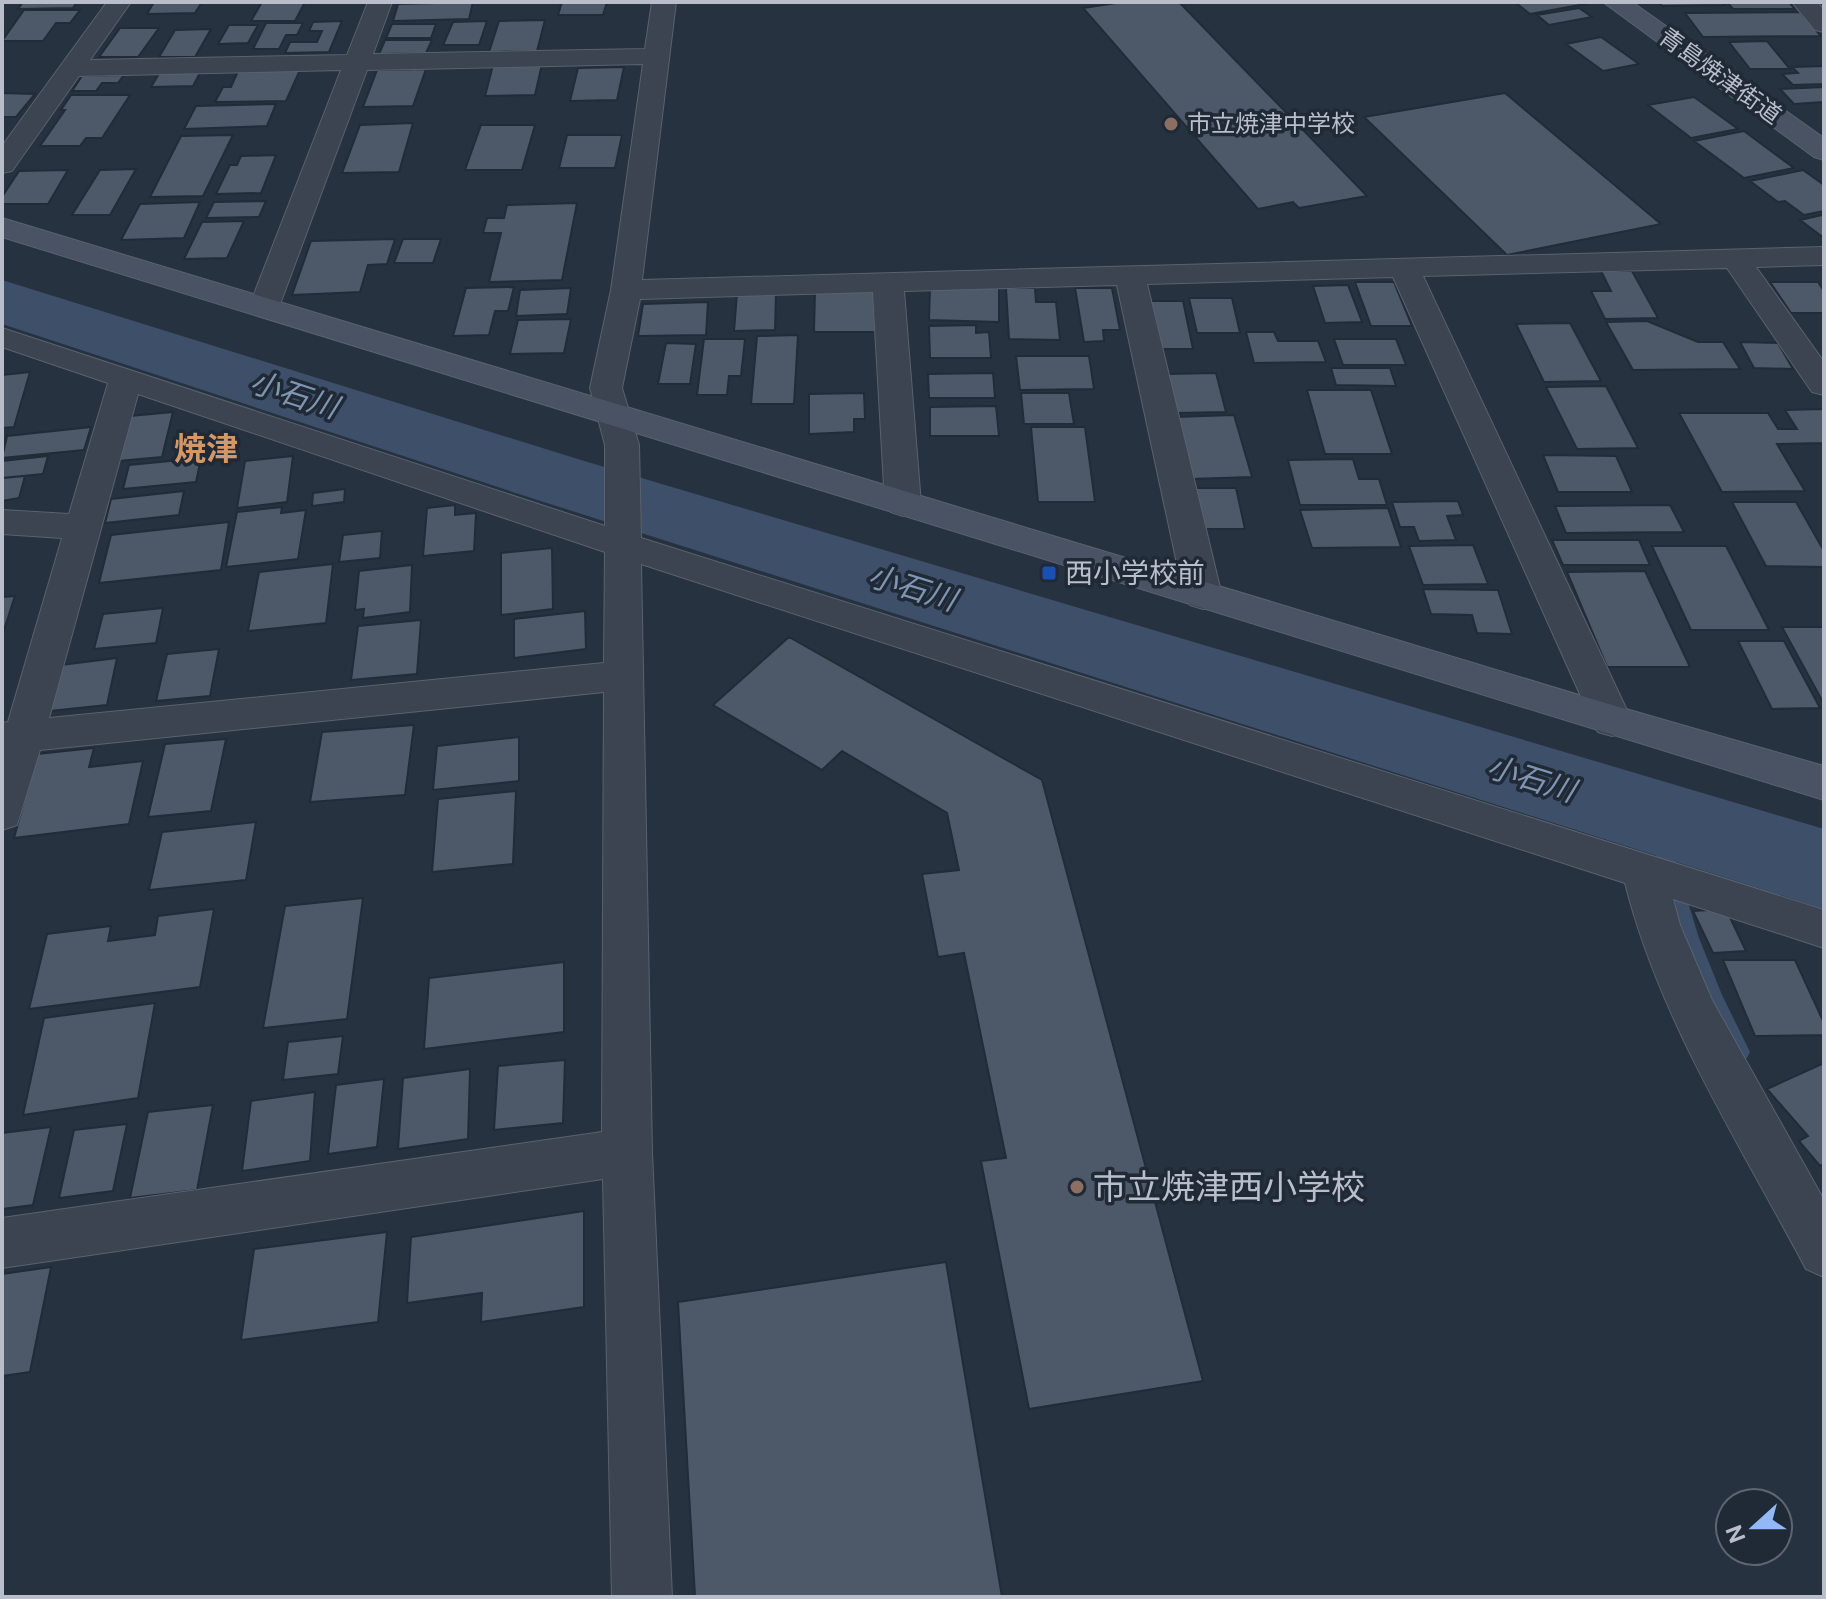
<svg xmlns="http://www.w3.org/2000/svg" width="1826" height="1599" viewBox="0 0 1826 1599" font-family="'Public Sans','Noto Sans JP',sans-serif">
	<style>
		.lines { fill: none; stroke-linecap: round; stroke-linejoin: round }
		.stream { fill: #3d4f69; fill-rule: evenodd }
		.river { fill: #3d4f69; fill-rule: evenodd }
		.building { fill: #4d5969; stroke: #222b38; stroke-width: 2 }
		.street-casing { stroke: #59626e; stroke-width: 2 }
		.secondary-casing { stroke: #59626e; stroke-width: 2 }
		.street { fill: #3b4450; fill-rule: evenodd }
		.secondary { fill: #495363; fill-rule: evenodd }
		.education-dot { fill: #8d6e63; stroke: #202936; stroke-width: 3 }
		.transit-dot { fill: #1a4fb4; stroke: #202936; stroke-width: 3 }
		.labels { text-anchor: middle; stroke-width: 7; stroke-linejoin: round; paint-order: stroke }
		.far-street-label { font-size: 24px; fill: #b8bfcb; stroke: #202936 }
		.far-poi-label { font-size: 24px; fill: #b8bfcb; stroke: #202936; text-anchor: start }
		.poi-label { font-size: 28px; fill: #b8bfcb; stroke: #202936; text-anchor: start }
		.water-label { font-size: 30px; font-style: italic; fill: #8095b1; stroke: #202936 }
		.quarter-label { font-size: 32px; font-weight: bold; fill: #d3986a; stroke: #202936 }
		.near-poi-label { font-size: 34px; fill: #b8bfcb; stroke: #202936; text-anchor: start }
	</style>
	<rect width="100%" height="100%" fill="#273241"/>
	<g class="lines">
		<path class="stream" d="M1654,812L1660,813L1662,818L1699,938L1722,995L1750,1052L1747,1058L1741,1060L1735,1058C1695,981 1669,901 1646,818L1648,813Z"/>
		<path class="river" d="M2,280L581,460L1824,829V909L525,496L2,324Z"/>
	</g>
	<path class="building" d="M23,2H77L73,8L18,9Z
		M154,2H202L195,13L147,14Z
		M262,2H305L295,21H251Z
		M473,2L469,19L393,21L398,4Z
		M562,2H607L603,15H558Z
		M1123,2H1179L1367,196L1299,208L1293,202L1258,209L1083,8Z
		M1524,2H1581L1585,4L1530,14L1516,3Z
		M1659,2H1722L1724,5L1662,6Z
		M1727,2H1789L1795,9H1733Z
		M1579,8L1592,17L1549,25L1537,15Z
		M24,10H80L70,23H56L43,41H2Z
		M1800,12L1821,36L1703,37L1685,13Z
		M545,20L537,51L489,52L499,21Z
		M342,21L329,52L285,53L290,42H317L322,31H309L313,22Z
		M487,21L479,45H443L453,22Z
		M266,23H303L297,35H286L279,49H253Z
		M392,24H436L431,38H386Z
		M229,25H258L248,43L218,44Z
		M120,28H159L138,57H99Z
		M211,29L195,57H159L175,30Z
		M1601,37L1639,64L1603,71L1566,44Z
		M385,40H432L426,53L379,54Z
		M1767,41L1790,69H1750L1729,42Z
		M542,64L535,95L485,96L493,65Z
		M1824,66V84L1793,85L1782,74L1798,73L1792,67Z
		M624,67L617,100L570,101L578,68Z
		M426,69L413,106L363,107L377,70Z
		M300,70L286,101L215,102L223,87H231L238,71Z
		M201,71L193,86L151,87L160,72Z
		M124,75L118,83H102L96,91H72L82,76Z
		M1824,87V102L1794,104L1780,89Z
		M2,93L35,94L16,117H2Z
		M1505,93L1661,224L1507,255L1364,117Z
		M71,95H130L102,138H86L80,146H40L65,110H61Z
		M1694,97L1738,129L1691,138L1648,105Z
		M276,104L267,126L184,129L196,106Z
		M413,123L399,172L342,173L360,125Z
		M481,125H535L522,170H465Z
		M1744,131L1794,168L1744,178L1694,141Z
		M233,135L203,196L150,197L181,136Z
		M567,135H622L615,168H559Z
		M276,155L261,193L216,194L230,165H237L241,156Z
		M136,169L110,215H72L100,170Z
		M68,170L48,204H2V197L19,171Z
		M1803,170L1824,185V211L1804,215L1785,201L1778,202L1750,181Z
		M266,201L259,217L206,218L214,202Z
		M200,202L184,238L121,240L140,204Z
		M577,203L562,280L489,282L501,233H483L487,218H504L507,205Z
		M1822,215L1824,217V238L1800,220Z
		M244,221L227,258L184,259L202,222Z
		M395,239L387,264L368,265L360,292L292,295L311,241Z
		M403,239H441L433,263H394Z
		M1601,271H1632L1658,318L1605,319L1591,291H1611Z
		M1355,282H1394L1412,326H1371Z
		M1770,282H1818L1824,291V313H1791Z
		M1348,285L1362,322L1325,323L1313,286Z
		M514,287L508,311H495L489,335L453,336L466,288Z
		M930,287L999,288V322L929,320Z
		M571,288L567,314L516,316L520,290Z
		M1006,288H1035L1036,302H1056L1060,340L1009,339Z
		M1075,288H1112L1120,330H1103L1104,341L1084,342Z
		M875,289L876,332H814L815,290Z
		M776,292L775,330L734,331L737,293Z
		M1189,298H1232L1240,333H1197Z
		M1147,301H1183L1193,349H1156Z
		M708,302L706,335L638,336L643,304Z
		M571,319L564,353L510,354L518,320Z
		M1647,321L1698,342H1723L1740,369L1633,370L1606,322Z
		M1570,323L1601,381L1544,382L1516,324Z
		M976,325V333L989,332L991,358H930L929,326Z
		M1246,332H1274L1278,341H1318L1326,362L1254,363Z
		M798,335L794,404H751L757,336Z
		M704,339H745L741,376H729L727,395H697Z
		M1334,339H1396L1406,365H1343Z
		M1740,342L1778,343L1793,369L1754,368Z
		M666,343L696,344L690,384H658Z
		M1016,356H1089L1094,389L1020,390Z
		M1331,368H1390L1396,386L1336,385Z
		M30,372L14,427L2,428V375Z
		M993,373L995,398H929L928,374Z
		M1216,373L1226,412L1175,413L1167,374Z
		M1606,386L1638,448L1577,449L1546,387Z
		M1307,390H1371L1392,454H1325Z
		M864,393L865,419H854V432L809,434V394Z
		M1021,393H1069L1074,424H1024Z
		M996,406L999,436H930V407Z
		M1823,409L1824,443L1777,444L1805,491L1722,492L1679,413H1768L1778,429H1797L1785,410Z
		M173,412L162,457L118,461L130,416Z
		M1234,415L1252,477L1190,479L1175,417Z
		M91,427L84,450L2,458L7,436Z
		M1031,427H1085L1095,502H1038Z
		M1543,455L1616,456L1632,492H1558Z
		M48,456L43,474L2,478V461Z
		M293,456L287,502L237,508L245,461Z
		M201,458L196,482L123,489L129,465Z
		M1353,459L1359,479H1379L1387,505H1300L1288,460Z
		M25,476L19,498L2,501V478Z
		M1192,488H1236L1245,529H1201Z
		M345,489L344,502L312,506L313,493Z
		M184,491L179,515L105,523L111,499Z
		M1458,501L1463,515L1447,516L1456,540L1419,541L1414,527H1400L1392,502Z
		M1732,502H1796L1824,551V567L1766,566Z
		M455,505V515L476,513L474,551L423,556L427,508Z
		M1670,505L1684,532L1566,533L1555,506Z
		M282,507L281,513L306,510L298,559L226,567L237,512Z
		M1388,508L1401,547L1312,548L1300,510Z
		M229,522L221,570L99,583L111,535Z
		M382,531L380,558L339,562L343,535Z
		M1552,540H1639L1650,565H1563Z
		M1473,545L1488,584L1423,585L1409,546Z
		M1652,546H1726L1769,630H1691Z
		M552,548L553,609L501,615V553Z
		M333,564L326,623L248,631L259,572Z
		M412,565L410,612L363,618L364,609L355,610L359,571Z
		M1645,571L1690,667H1607L1567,572Z
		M1423,589L1498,590L1512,634L1477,633L1472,615L1431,614Z
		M15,596L2,636V597Z
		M163,608L156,643L94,649L103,614Z
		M585,611L586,649L514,658V619Z
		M421,620L417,674L351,680L358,626Z
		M1782,627H1824V704Z
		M789,637L1042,780L1203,1381L1029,1409L981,1161L1006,1158L964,953L938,957L922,874L959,870L947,813L842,751L822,770L713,705Z
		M1738,641H1784L1820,708L1772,709Z
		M219,649L210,696L156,701L167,654Z
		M117,658L107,705L50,711L61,665Z
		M414,725L405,795L310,802L322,732Z
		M519,737V781L433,790L437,746Z
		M226,739L211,811L148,817L165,744Z
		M94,748L89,767L143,761L129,824L14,838L37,754Z
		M516,791L513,864L432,872L438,799Z
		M256,822L246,880L149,890L162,832Z
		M363,898L347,1019L263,1028L285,906Z
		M214,909L200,987L29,1009L47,934L111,926L108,941L155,935L158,916Z
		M1726,909L1746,951L1713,953L1693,911Z
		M1723,960H1795L1824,1023V1035L1755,1036Z
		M564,962V1032L424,1049L429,978Z
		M155,1003L138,1098L23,1115L44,1018Z
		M343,1036L338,1074L283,1080L288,1042Z
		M565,1060L563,1123L494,1130L498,1066Z
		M1824,1063V1164L1820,1166L1799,1141L1808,1136L1767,1089Z
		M470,1069L468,1139L398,1149L403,1078Z
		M384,1079L377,1147L328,1154L336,1085Z
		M315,1092L310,1161L242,1171L251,1101Z
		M213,1105L197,1190L130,1198L148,1112Z
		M127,1124L113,1191L59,1198L74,1130Z
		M51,1127L33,1205L2,1209V1133Z
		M584,1211V1307L481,1322L482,1293L407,1303L411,1237Z
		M387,1232L378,1322L241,1340L254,1249Z
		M946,1262L1002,1597H695L678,1302Z
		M51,1267L30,1372L2,1376V1274Z"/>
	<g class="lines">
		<defs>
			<path id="street" d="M107,2H131L90,60L347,55L368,2H392L373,54L645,49L652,2H676L642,280L1824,247V265L1756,267L1824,362V395L1812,392L1727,268L1423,276L1632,721L1626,732L1612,736L1598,732L1592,721L1393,277L1147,284L1222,596L1216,605L1203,609L1190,605L1184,596L1117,285L904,291L921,504L915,512L903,516L891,512L885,504L873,292L640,299L622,388L639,445L641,538L1824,910V948L1673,899L1680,925L1712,1000L1824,1200V1277L1806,1269C1740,1144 1660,1021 1625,883L641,564L652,1152L672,1597H612L603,1179L2,1268V1218L602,1132L604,692L40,750L17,825L2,830V723L8,722L62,538L2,534V510L69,514L108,383L2,347V328L605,526V445L590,388L611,290L643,64L367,70L279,307L275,314L264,316L253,314L249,307L341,70L79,76L12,171L2,173V146ZM138,394L605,552L604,663L49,718Z
				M1792,2H1817L1824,10V32L1815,30Z"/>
			<path id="secondary" d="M1603,2H1632L1824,138V160L1814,157Z
				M2,218L1612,705L1824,766V800L2,237Z"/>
		</defs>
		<use href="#street" class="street-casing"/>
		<use href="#secondary" class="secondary-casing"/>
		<use href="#street" class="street"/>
		<use href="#secondary" class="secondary"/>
	</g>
	<g class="education-dot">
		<circle cx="1171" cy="124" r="8"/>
		<circle cx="1077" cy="1187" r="8"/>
	</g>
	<rect class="transit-dot" x="1041" y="565" width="16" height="16" rx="4"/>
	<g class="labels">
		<g class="far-street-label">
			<text transform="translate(1720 76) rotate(36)" y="8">青島焼津街道</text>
		</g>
		<g class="far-poi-label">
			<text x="1187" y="132">市立焼津中学校</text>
		</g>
		<g class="poi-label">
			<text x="1065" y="583">西小学校前</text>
		</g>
		<g class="water-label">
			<text transform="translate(294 395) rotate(18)" y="10">小石川</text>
			<text transform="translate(912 588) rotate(17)" y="10">小石川</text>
			<text transform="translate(1531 779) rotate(17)" y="10">小石川</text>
		</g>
		<g class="quarter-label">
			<text x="206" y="460">焼津</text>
		</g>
		<g class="near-poi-label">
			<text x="1093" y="1199">市立焼津西小学校</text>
		</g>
	</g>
	<rect width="1826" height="1599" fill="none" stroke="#b8bfcb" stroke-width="8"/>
	<g transform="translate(1754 1527) rotate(249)"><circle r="38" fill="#202936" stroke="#5d6572" stroke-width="2"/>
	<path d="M0-6L14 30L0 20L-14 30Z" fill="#92b8f5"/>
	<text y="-12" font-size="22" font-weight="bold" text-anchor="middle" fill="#b8bfcb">N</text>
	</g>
</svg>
